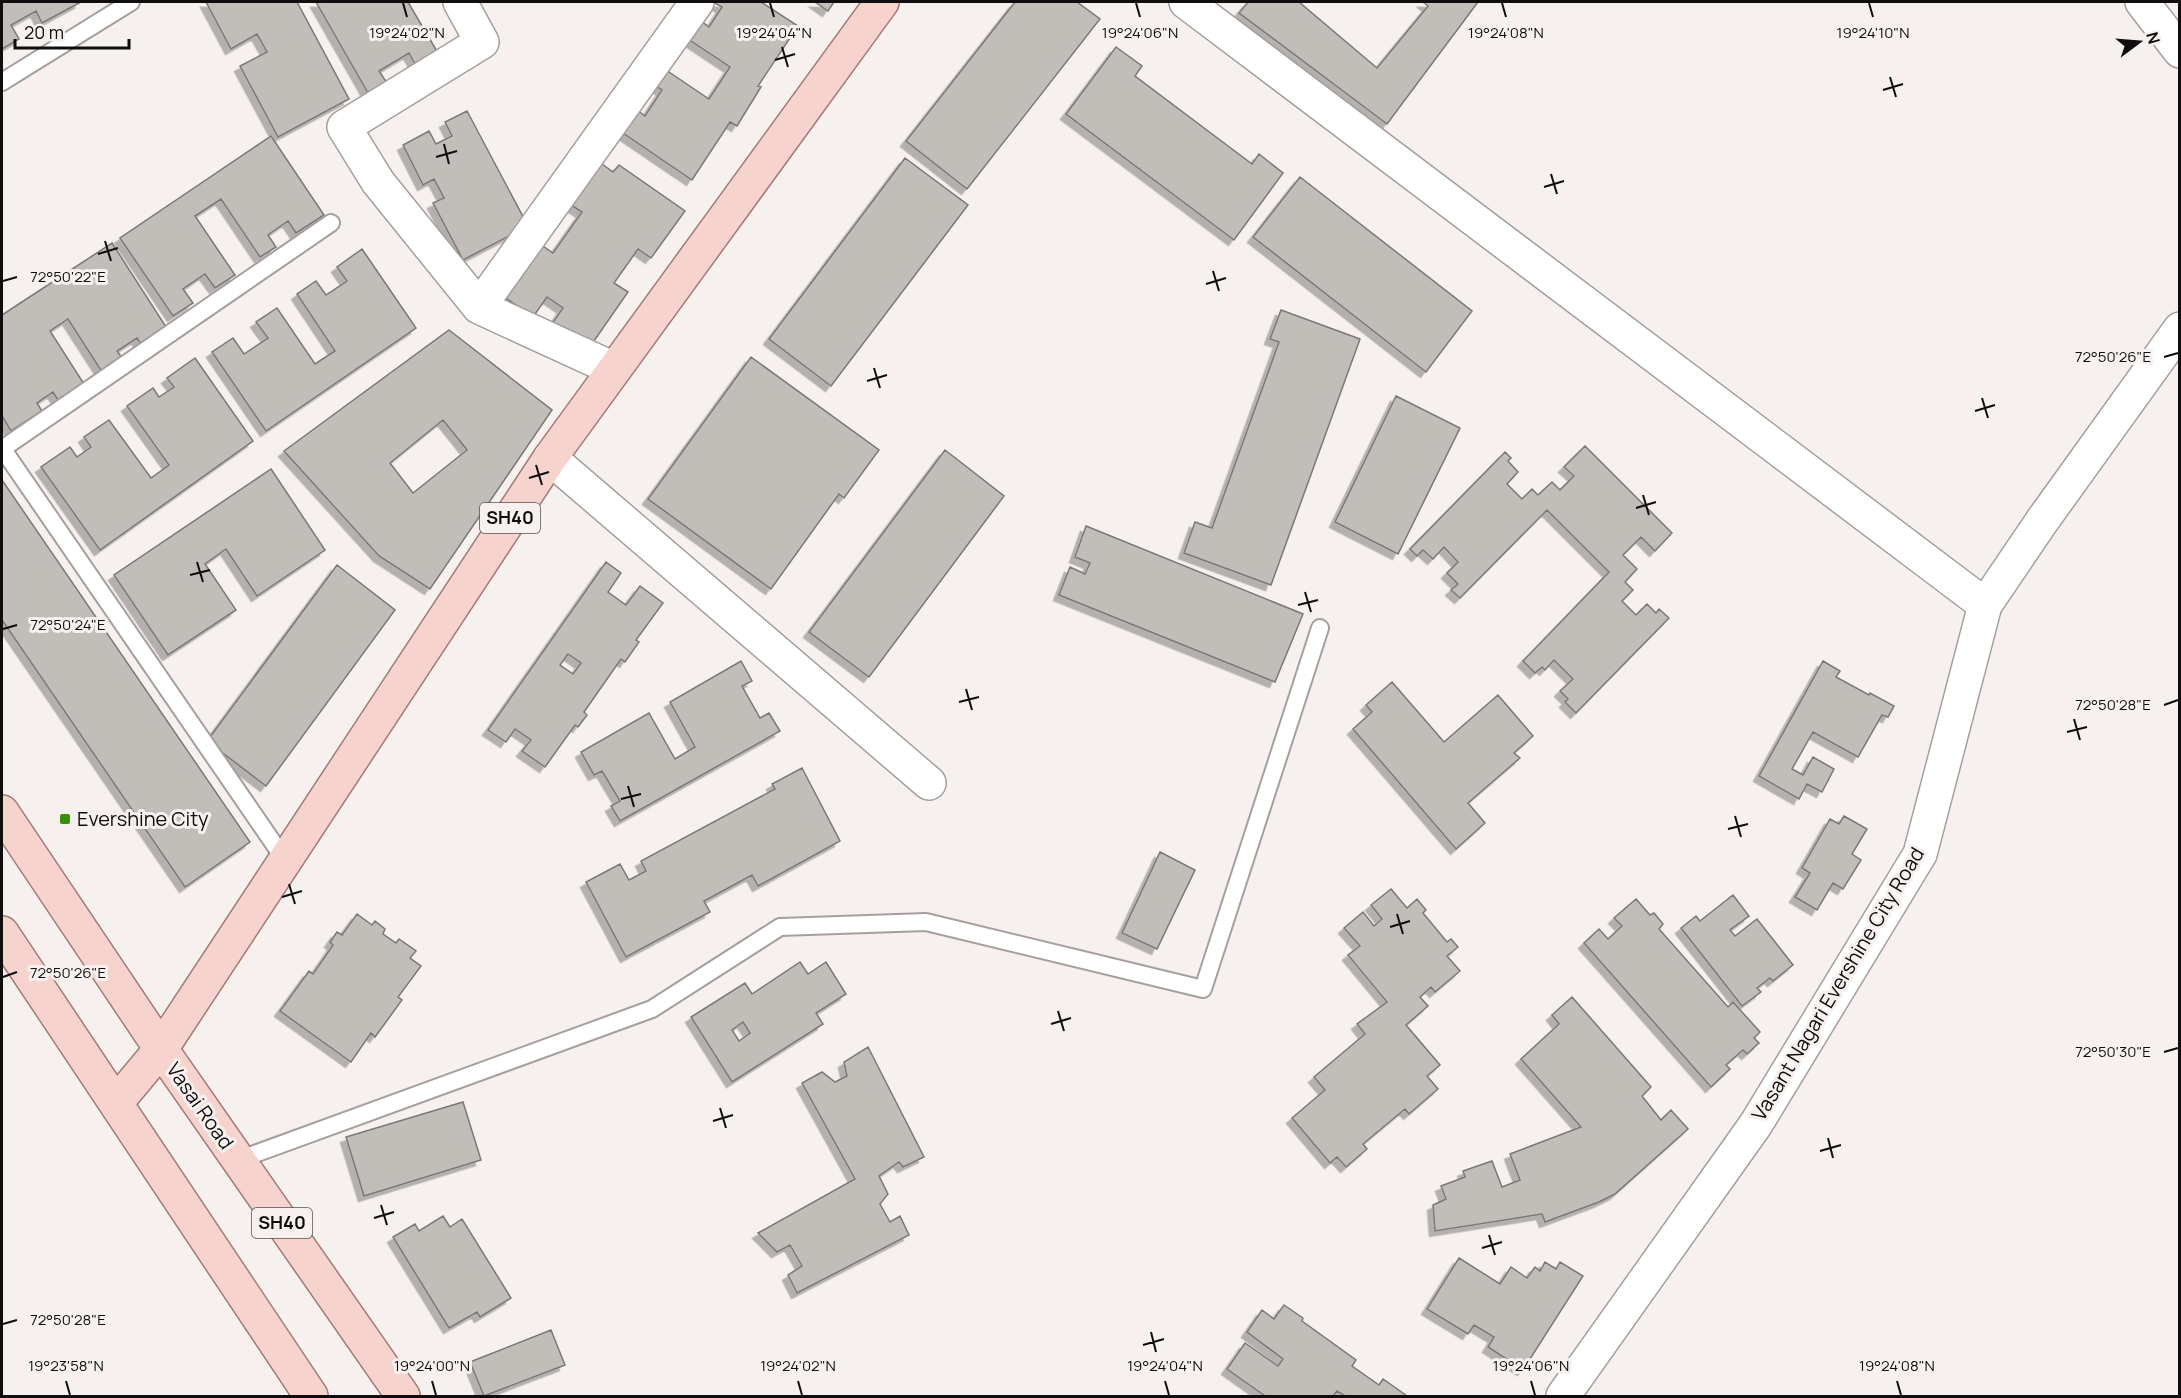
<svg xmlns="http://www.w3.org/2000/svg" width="2181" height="1398" viewBox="0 0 2181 1398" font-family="Manrope,sans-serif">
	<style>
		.building { fill: #c1bdb9; stroke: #7c7875; stroke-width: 1.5; fill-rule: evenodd; filter: url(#shadow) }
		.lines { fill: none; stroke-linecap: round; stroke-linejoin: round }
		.service-casing { stroke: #a59f9d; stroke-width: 20 }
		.minor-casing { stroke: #a59f9d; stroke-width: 36 }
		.tertiary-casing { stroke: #a59f9d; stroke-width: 36 }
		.primary-casing { stroke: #a37a75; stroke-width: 36 }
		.service { stroke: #fff; stroke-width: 16 }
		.minor { stroke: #fff; stroke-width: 33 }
		.tertiary { stroke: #fff; stroke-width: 33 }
		.primary { stroke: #f7d3ce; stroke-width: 33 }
		.ticks { fill: none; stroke: #0f0d0d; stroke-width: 2 }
		.poi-dot { fill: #349108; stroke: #f6f0ee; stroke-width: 2 }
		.labels { text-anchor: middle; stroke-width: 6; stroke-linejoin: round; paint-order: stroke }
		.shield { fill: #f6f0ee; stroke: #545150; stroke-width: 1.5 }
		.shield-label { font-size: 18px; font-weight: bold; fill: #0f0d0d }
		.poi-label { font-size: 20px; fill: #0f0d0d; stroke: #f6f0ee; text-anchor: start }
		.street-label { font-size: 20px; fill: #0f0d0d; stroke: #f6f0ee }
		.ticks-label { font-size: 15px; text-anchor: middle; fill: #0f0d0d; stroke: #f6f0ee; stroke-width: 6; stroke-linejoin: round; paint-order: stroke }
	</style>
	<defs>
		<filter id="shadow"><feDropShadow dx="-5.5" dy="5.5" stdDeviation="0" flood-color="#0004"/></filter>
	</defs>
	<rect width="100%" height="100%" fill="#f6f0ee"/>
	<path class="building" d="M2,2H81L42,23L36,11L11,25L19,39L2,49Z
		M206,2H297L349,99L278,137L240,66L267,52L257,34L231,49Z
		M316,2H408L438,53L416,66L409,53L379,71L387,83L368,93Z
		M713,2H761L798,26L758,86L761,87L737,126L730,122L692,180L617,129L632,106L645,116L662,90L650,82L660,66L709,99L730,67L688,39L700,20L709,27L722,7Z
		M815,2H834L828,11Z
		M1015,2H1077L1100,19L967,189L906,141Z
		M1248,2H1299L1377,68L1428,6L1423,2H1478L1387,124L1239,13Z
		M1116,47L1142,66L1135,76L1252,164L1259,154L1283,173L1234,240L1066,114Z
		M467,111L528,226L463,260L433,203L444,198L434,179L423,185L403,145L429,131L436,144L452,136L445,122Z
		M271,136L324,215L296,233L288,221L268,235L276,247L260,257L221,199L195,216L235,275L215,288L205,274L183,289L193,303L173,316L120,238Z
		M905,158L968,205L831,386L769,339Z
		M598,161L613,172L619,165L685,211L651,258L638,249L614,283L628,292L585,354L549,328L563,308L547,297L533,317L503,296L540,244L553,253L582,212L568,203Z
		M1300,177L1472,311L1426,372L1253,237Z
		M112,243L168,330L142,346L137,338L117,351L123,359L102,372L68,319L50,331L84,384L58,400L53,392L37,403L42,411L11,431L2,416V315Z
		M362,249L416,328L266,431L212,352L233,338L244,354L268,338L256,322L277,308L315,364L335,351L297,294L316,281L326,295L347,281L337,267Z
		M1281,310L1360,339L1271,585L1184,553L1195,522L1212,528L1279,342L1270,339Z
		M449,330L552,410L430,589L379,556L284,451ZM443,420L467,450L413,493L390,463Z
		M751,357L879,450L844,498L839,494L771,589L648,499Z
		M195,358L253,441L100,550L41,467L70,447L77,457L91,447L84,437L109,420L151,478L169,465L127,406L153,388L159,397L174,387L167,378Z
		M1396,396L1460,428L1398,554L1335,522Z
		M1585,446L1672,533L1655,551L1641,537L1623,555L1637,569L1625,582L1633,590L1622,601L1636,615L1647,604L1656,613L1659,609L1669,618L1576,713L1565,702L1568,699L1560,691L1573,679L1554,660L1545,670L1542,667L1535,673L1523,661L1609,572L1547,510L1460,598L1451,590L1458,584L1447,573L1458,562L1444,547L1433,559L1423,550L1417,556L1410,549L1505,452L1511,458L1508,461L1518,472L1507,484L1522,499L1532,489L1538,495L1552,482L1560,490L1574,476L1564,467Z
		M945,450L1004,496L869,677L809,632Z
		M271,469L325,550L257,596L226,549L205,564L236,610L168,655L114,575Z
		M2,480L250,842L185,887L2,620Z
		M1086,526L1303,614L1275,682L1059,595L1070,567L1085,574L1090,563L1075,557Z
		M606,562L621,573L608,592L626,605L640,586L663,603L636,640L639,642L625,662L621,659L584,712L587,715L578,727L575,725L545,767L522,751L531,740L515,729L506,742L488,730ZM568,654L581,663L573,674L560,665Z
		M337,565L395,610L266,786L207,741Z
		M741,661L752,681L742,686L760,718L769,713L780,731L620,821L611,806L620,801L602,771L594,775L581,752L649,713L675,759L695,747L670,702Z
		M1823,661L1840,671L1836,677L1869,695L1870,693L1894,706L1888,717L1882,715L1858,757L1813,732L1792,769L1803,775L1813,757L1834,769L1822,792L1807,784L1799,799L1759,776Z
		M1392,682L1444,742L1498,695L1533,736L1514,753L1520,758L1468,803L1485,823L1456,849L1353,729L1372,712L1366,705Z
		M802,768L840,841L758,886L752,875L704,901L710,912L626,957L586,882L620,864L629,880L646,871L641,861L775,789L772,784Z
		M1844,816L1867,829L1852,854L1861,860L1843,889L1833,883L1817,910L1795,897L1810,873L1802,868L1830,819L1839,824Z
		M1160,852L1195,870L1157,949L1122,933Z
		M1391,889L1407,908L1417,899L1426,910L1423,913L1447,942L1451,939L1458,947L1447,956L1460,971L1435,992L1431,987L1420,997L1428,1006L1406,1025L1440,1065L1427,1076L1438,1089L1409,1114L1405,1109L1363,1144L1367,1149L1346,1167L1337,1157L1330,1163L1292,1118L1325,1090L1314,1077L1365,1034L1357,1024L1387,1002L1348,955L1360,946L1344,928L1363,912L1374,926L1382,919L1371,905Z
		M1733,895L1749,916L1730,930L1735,936L1757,919L1793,965L1773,981L1770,978L1757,988L1761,992L1742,1006L1681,928L1696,916L1700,921Z
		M1636,899L1650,915L1654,913L1663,924L1659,929L1728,1007L1733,1002L1760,1032L1754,1038L1759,1043L1747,1054L1743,1050L1726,1065L1730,1069L1711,1087L1584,943L1599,929L1608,939L1622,926L1614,918Z
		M357,914L372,925L375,921L385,929L383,934L396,943L399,939L416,951L410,958L421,966L398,997L402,1000L375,1037L371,1033L351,1062L280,1011L309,971L313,974L333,945L330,942L337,932L342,935Z
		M800,962L808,974L826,962L846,994L816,1013L823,1024L732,1082L691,1017L745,983L752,994ZM743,1022L750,1033L739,1041L732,1030Z
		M1572,997L1651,1087L1642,1096L1661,1120L1671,1110L1688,1129L1615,1194L1599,1202L1545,1222L1542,1214L1435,1231L1433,1205L1446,1199L1441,1186L1465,1177L1463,1171L1492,1161L1502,1187L1520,1180L1510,1154L1581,1127L1521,1059L1559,1024L1552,1015Z
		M868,1047L924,1157L903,1167L899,1162L879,1176L888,1194L880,1204L890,1222L900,1216L909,1235L797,1293L788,1275L802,1266L790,1245L777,1252L758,1233L855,1179L802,1083L822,1072L835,1082L847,1076L844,1062Z
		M463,1102L481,1160L364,1196L346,1137Z
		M443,1216L450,1227L462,1219L511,1298L480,1317L477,1312L449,1328L393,1237L415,1224L419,1231Z
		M1459,1258L1500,1284L1511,1267L1527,1278L1535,1267L1540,1271L1545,1262L1556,1269L1560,1262L1583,1276L1523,1370L1488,1347L1494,1337L1474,1325L1468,1334L1427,1309Z
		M1284,1305L1303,1318L1302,1321L1356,1360L1352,1366L1379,1385L1383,1379L1407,1396H1345L1337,1391L1333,1396H1265L1227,1369L1245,1343L1278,1366L1283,1359L1247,1332L1262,1310L1274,1319Z
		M551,1330L565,1365L484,1396L470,1362Z"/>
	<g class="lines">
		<defs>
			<path id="service" d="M2,82L131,2
				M2,448L285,860
				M2,449L331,223
				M238,1160L652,1009L780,927L926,922L1203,989L1320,628"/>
			<path id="minor" d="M460,2L482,42L344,127L378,182L479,307
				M1186,2L1985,605
				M2142,2L2180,51
				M614,369L479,307L697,2
				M550,458L929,783"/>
			<path id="tertiary" d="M1563,1396L1756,1124L1920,854L1985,605L2042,521L2180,329"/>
			<path id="primary" d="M2,812L161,1049L403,1396
				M2,933L311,1396
				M116,1103L161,1049L550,458L882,2"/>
		</defs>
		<use href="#service" class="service-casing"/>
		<use href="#minor" class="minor-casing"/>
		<use href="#tertiary" class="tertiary-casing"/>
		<use href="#primary" class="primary-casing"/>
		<use href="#service" class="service"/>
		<use href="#minor" class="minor"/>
		<use href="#tertiary" class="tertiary"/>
		<use href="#primary" class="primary"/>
	</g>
	<path class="ticks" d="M403,3L407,17M770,3L774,17M1136,3L1140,17M1502,3L1506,17M1869,3L1873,17M782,47L788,67M775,60L795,54M1890,77L1896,97M1883,90L1903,84M444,144L449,164M436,157L457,151M1551,174L1557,194M1544,187L1564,181M105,241L111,261M98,254L118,248M1213,271L1219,291M3,281L17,277M1206,284L1226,278M2164,357L2178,353M874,368L880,388M867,381L887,375M1982,398L1988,418M1975,411L1995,405M536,465L542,485M529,478L549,472M1643,495L1649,515M1636,508L1656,502M197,562L203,582M190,575L210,570M1305,592L1311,612M1298,605L1318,600M3,629L17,625M966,689L972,710M959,702L979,697M2164,705L2178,700M2074,719L2080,740M2067,732L2087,727M628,786L634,807M621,799L641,794M1735,816L1741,837M1728,829L1748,824M289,884L295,904M282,897L302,891M1397,914L1403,934M1390,927L1410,921M3,977L17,972M1058,1011L1064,1031M1051,1024L1071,1018M2164,1052L2178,1048M720,1108L726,1128M713,1121L733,1115M1828,1138L1833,1158M1820,1151L1841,1145M381,1205L387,1225M374,1218L394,1212M1489,1235L1495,1255M1482,1248L1502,1242M3,1324L17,1320M1151,1332L1156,1352M1143,1345L1164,1339M66,1381L70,1395M432,1381L436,1395M798,1381L802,1395M1165,1381L1169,1395M1531,1381L1535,1395M1897,1381L1901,1395"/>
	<rect class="poi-dot" x="59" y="813" width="12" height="12" rx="3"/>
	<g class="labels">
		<g class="shield">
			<rect x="480" y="503" width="60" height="30" rx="4.5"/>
			<rect x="252" y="1208" width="60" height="30" rx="4.5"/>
		</g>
		<g class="shield-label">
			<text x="510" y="524">SH40</text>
			<text x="282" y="1229">SH40</text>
		</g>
		<g class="poi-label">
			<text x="77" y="826">Evershine City</text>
		</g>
		<g class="street-label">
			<text transform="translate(1838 984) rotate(-59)" y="7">Vasant Nagari Evershine City Road</text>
			<text transform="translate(200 1106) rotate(55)" y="7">Vasai Road</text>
		</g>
	</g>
	<g class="ticks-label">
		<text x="407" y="38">19°24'02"N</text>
		<text x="774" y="38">19°24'04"N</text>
		<text x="1140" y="38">19°24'06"N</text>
		<text x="1506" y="38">19°24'08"N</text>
		<text x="1873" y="38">19°24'10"N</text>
		<text x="68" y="282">72°50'22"E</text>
		<text x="2113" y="362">72°50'26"E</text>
		<text x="68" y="630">72°50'24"E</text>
		<text x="2113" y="710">72°50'28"E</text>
		<text x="68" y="978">72°50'26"E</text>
		<text x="2113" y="1057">72°50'30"E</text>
		<text x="68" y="1325">72°50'28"E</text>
		<text x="66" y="1371">19°23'58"N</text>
		<text x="432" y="1371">19°24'00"N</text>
		<text x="798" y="1371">19°24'02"N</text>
		<text x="1165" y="1371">19°24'04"N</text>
		<text x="1531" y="1371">19°24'06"N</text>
		<text x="1897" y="1371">19°24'08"N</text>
	</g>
	<rect width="2181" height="1398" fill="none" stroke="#0f0d0d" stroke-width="6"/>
	<g transform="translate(2139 42) rotate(74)" stroke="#f6f0ee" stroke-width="4.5" paint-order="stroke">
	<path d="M0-4.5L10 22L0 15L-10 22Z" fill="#0f0d0d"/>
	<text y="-9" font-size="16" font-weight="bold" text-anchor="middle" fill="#0f0d0d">N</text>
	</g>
	<path d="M15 39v9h114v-9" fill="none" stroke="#0f0d0d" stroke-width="3"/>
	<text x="24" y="39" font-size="18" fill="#0f0d0d" stroke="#f6f0ee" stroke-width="4.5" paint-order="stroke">20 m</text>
</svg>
